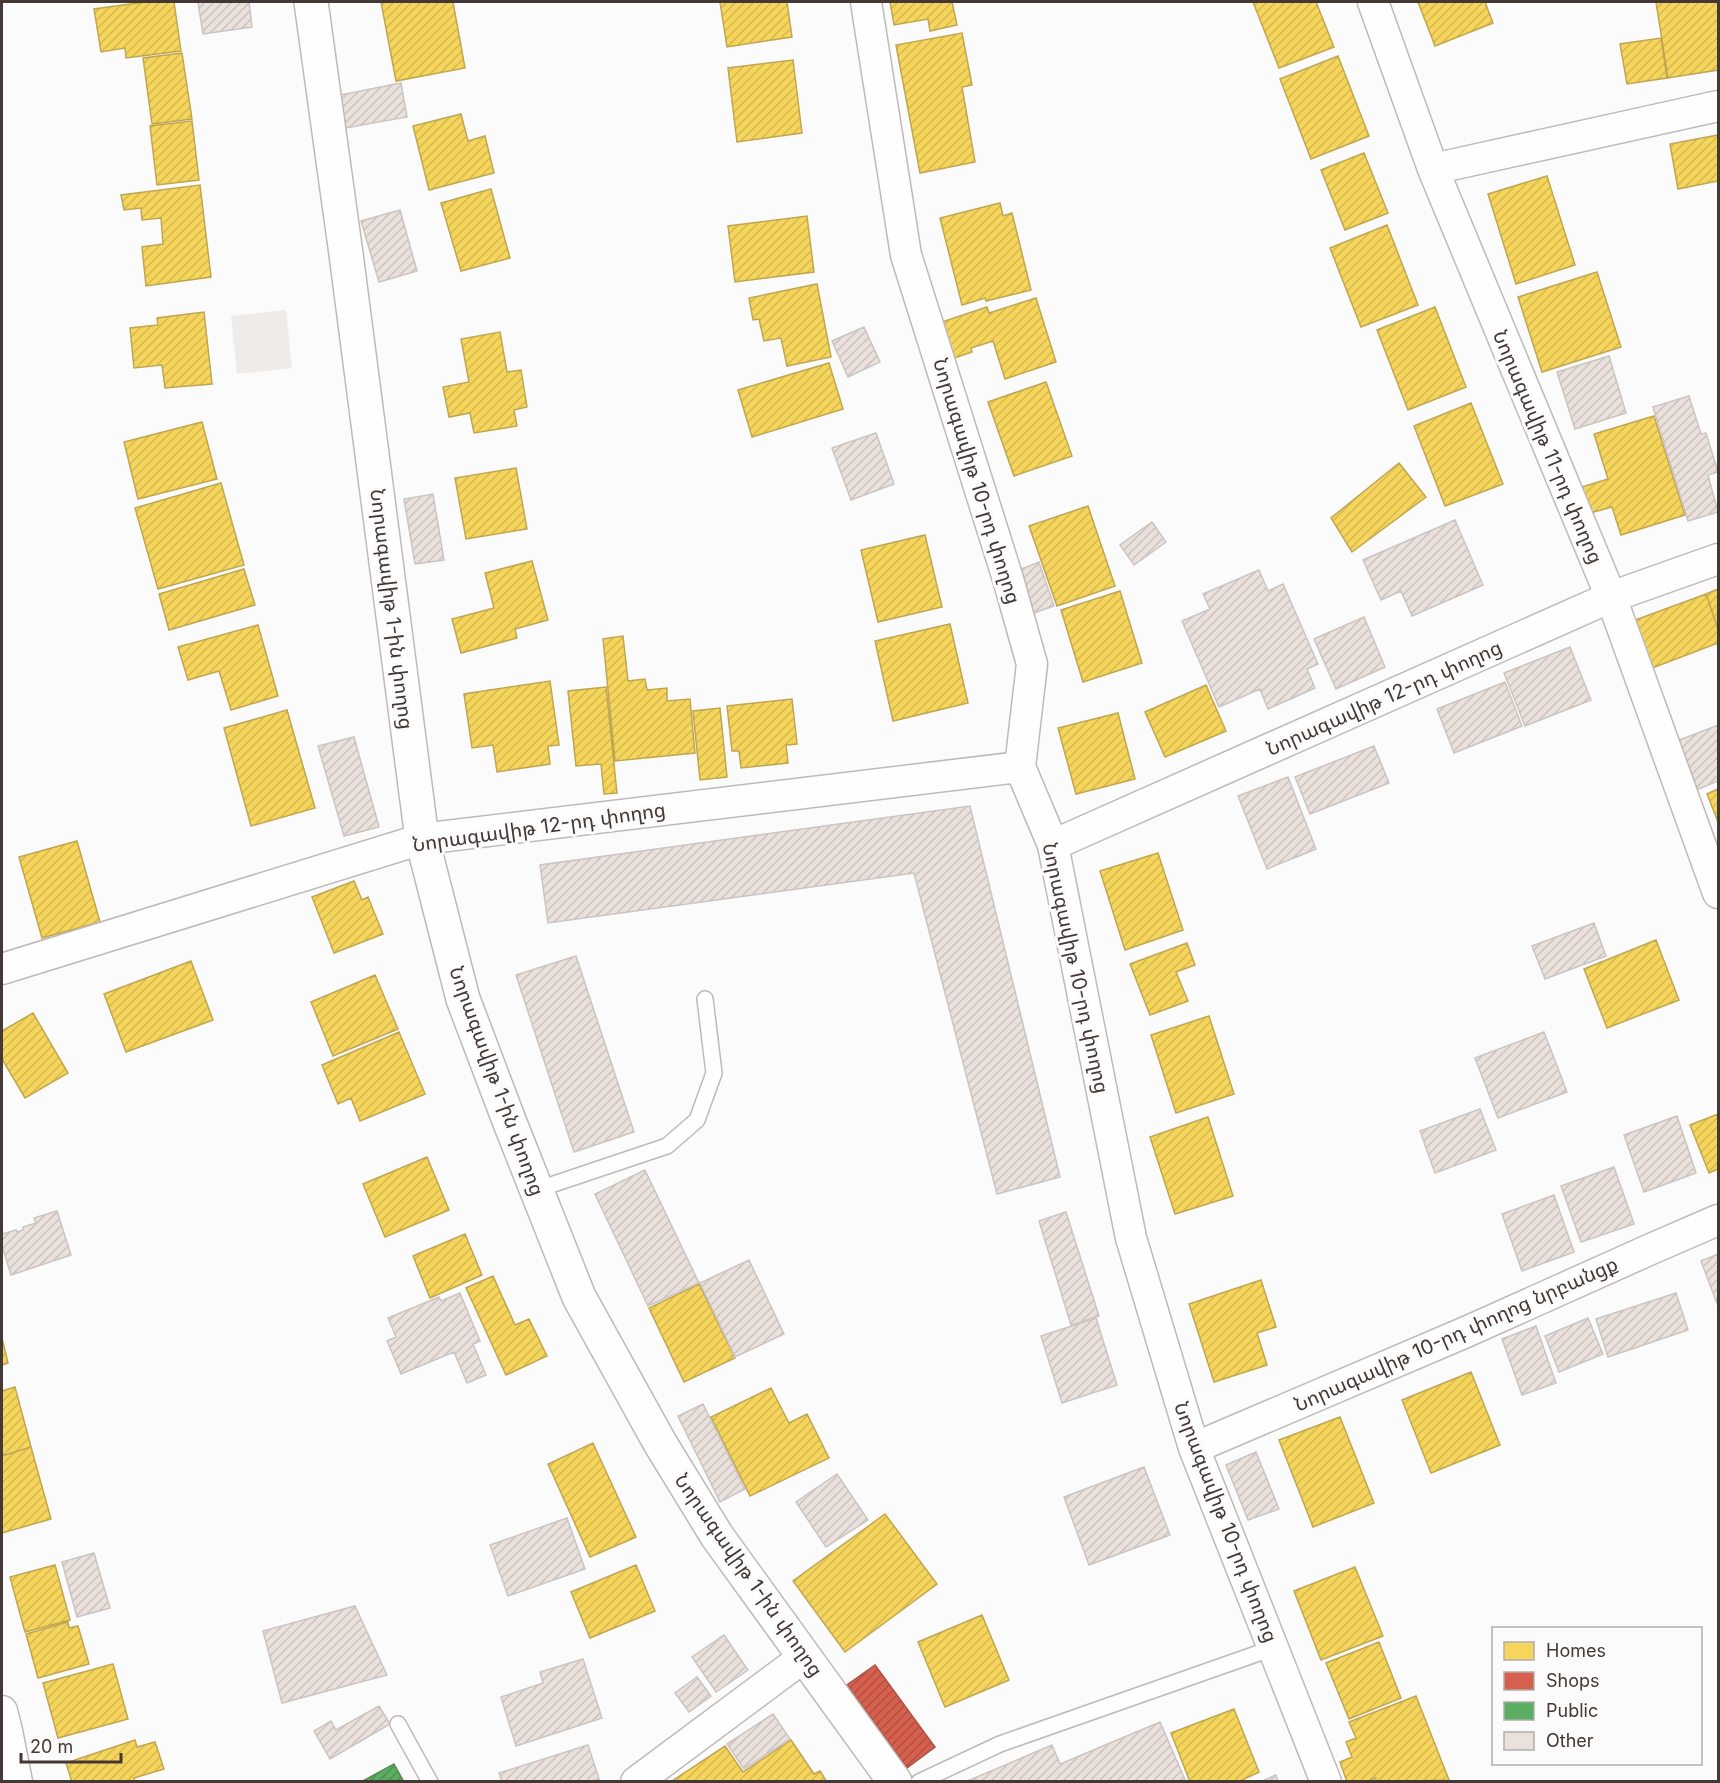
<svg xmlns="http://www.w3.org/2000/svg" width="1720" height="1783" viewBox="0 0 1720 1783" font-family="Inter,'Noto Sans Armenian',sans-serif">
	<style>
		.built { fill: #efebe8 }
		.homes { fill: url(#homes-hatch); stroke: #c0a650; stroke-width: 1.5 }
		.shops { fill: url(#shops-hatch); stroke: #aa5445; stroke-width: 1.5 }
		.public { fill: url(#public-hatch); stroke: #538b53; stroke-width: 1.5 }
		.building { fill: url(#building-hatch); stroke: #cac5c2; stroke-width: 1.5 }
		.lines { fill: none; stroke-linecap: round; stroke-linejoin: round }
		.service-casing { stroke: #bfbab7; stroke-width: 18 }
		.minor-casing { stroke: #bfbab7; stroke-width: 33 }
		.secondary-casing { stroke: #bfbab7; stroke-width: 36 }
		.service { stroke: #fefefe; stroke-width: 15 }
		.minor { stroke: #fefefe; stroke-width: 30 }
		.secondary { stroke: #fefefe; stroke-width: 33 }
		.labels { text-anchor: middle; stroke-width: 6; stroke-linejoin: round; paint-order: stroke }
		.street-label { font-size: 20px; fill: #433833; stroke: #fbfbfb }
	</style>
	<defs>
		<pattern id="homes-hatch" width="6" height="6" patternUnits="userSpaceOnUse" patternTransform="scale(1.5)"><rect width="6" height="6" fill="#f6d55c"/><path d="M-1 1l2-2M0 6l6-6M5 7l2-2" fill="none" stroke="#d4b850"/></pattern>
		<pattern id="shops-hatch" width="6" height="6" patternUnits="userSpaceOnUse" patternTransform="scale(1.5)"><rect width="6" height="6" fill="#d6604d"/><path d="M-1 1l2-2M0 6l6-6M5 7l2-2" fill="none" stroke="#af5041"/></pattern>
		<pattern id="public-hatch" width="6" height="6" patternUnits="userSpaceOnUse" patternTransform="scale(1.5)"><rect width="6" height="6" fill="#5aae61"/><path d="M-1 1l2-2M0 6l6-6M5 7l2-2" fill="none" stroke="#4c8f51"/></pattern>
		<pattern id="building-hatch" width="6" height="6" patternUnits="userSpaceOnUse" patternTransform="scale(1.5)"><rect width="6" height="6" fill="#ebe1dc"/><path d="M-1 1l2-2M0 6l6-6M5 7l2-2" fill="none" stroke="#cbc2bd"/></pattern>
	</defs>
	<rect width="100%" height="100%" fill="#fbfbfb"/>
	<path class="built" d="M286,310L292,368L237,374L231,316Z"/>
	<path class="homes" d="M145,2H174L181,51L126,58L125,48L101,52L94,9Z
		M381,2H453L465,68L396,81Z
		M720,2H787L792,37L727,47Z
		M890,2H952L957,25L930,31L928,19L894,25Z
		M1253,2H1316L1334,47L1279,68Z
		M1418,2H1485L1493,23L1435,46Z
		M1656,2H1718V70L1668,78Z
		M962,33L972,85L962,87L975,162L920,173L896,45Z
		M1661,38L1667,78L1627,84L1620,44Z
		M182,53L192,119L152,124L143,58Z
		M1338,56L1369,136L1311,159L1280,79Z
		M793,60L802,133L737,142L728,68Z
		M461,114L468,141L485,136L494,173L429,190L413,126Z
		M192,121L199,180L157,185L150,126Z
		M1718,135V181L1678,189L1670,144Z
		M1364,153L1388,213L1345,230L1321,170Z
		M1547,176L1575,265L1516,284L1488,194Z
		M200,185L211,277L146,286L142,247L163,244L161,218L142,220L141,208L124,210L121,195Z
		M491,189L510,258L461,271L441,203Z
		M1000,203L1003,216L1012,213L1031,290L986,301L985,298L962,305L940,218Z
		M807,216L814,272L735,282L728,226Z
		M1387,225L1418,305L1361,327L1330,248Z
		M1597,272L1621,347L1542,372L1518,297Z
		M817,284L831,357L787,366L781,338L764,341L759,319L753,320L749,298Z
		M1036,298L1056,362L1005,379L993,341L971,348L972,352L954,358L942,322L987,307L989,313Z
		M1435,307L1466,387L1408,410L1377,330Z
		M204,312L212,384L165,388L162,365L134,368L130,328L158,325L157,318Z
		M500,332L507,372L521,370L527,407L514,410L517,426L474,433L470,413L449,417L443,387L469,382L461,339Z
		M829,363L843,409L752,437L738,390Z
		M1046,382L1072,456L1014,476L988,402Z
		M1471,403L1503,484L1445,506L1414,426Z
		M1654,416L1685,515L1621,535L1612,507L1590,513L1582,487L1608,479L1594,434Z
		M202,422L217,479L138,499L124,442Z
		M1399,463L1426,497L1352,552L1331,518Z
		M516,468L527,529L466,539L455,478Z
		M221,483L244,565L158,589L135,508Z
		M1088,506L1115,586L1057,606L1029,526Z
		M925,535L942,607L878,622L861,550Z
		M532,561L548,620L515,629L517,638L461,653L452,619L494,608L485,573Z
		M244,569L255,605L169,630L159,594Z
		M1718,589V629L1706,594Z
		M1120,591L1142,663L1083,682L1061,610Z
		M1706,594L1718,629V643L1647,670L1630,622Z
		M950,624L968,703L893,721L875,641Z
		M258,625L278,696L231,710L219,671L188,680L178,647Z
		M623,636L628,681L645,679L647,690L667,688V701L690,699L695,753L615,761L603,639Z
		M550,681L559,745L548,746L550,764L497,772L493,745L472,748L464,694Z
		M1206,685L1226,731L1165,757L1145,712Z
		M606,687L617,793L604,794L601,764L576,766L568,691Z
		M792,699L797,744L786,745L788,763L741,768L739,751H732L727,706Z
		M720,708L727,777L700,780L693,711Z
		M287,710L315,808L251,826L224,728Z
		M1118,713L1135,779L1076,794L1058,728Z
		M1718,789V822L1707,794Z
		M77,841L100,922L42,938L19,857Z
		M1158,853L1183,930L1125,950L1100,871Z
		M354,881L362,900L368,897L383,934L334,953L312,897Z
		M1656,940L1679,1000L1607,1028L1584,969Z
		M1187,943L1195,965L1176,972L1188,1001L1150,1015L1130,964Z
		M191,961L213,1020L126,1052L104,994Z
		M375,975L398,1029L333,1056L311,1002Z
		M33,1013L68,1073L25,1098L2,1059V1031Z
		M1209,1016L1234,1094L1176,1113L1151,1035Z
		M399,1032L425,1094L360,1121L351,1098L338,1104L322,1065Z
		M1718,1114V1169L1709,1173L1690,1125Z
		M1208,1117L1233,1196L1175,1214L1150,1137Z
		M427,1157L449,1210L385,1237L363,1184Z
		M465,1234L482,1275L430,1298L413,1256Z
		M493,1276L515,1325L529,1319L547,1356L506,1375L466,1288Z
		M1261,1280L1276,1327L1257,1333L1267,1365L1214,1382L1189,1304Z
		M699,1284L735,1358L684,1382L649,1308Z
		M2,1338L8,1363L2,1365Z
		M1471,1372L1500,1445L1431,1473L1402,1400Z
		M15,1387L31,1447L2,1456V1391Z
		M771,1388L789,1423L807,1414L829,1458L750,1496L711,1417Z
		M1340,1417L1374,1503L1313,1527L1279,1440Z
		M593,1443L636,1537L590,1557L548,1464Z
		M31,1447L51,1519L2,1533V1456Z
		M885,1514L937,1584L845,1652L793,1581Z
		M55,1565L70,1620L25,1632L10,1577Z
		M636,1565L655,1611L590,1638L571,1592Z
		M1355,1567L1383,1636L1321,1660L1294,1591Z
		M982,1615L1009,1680L945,1707L918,1642Z
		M68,1622L69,1628L78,1626L89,1664L38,1678L26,1634Z
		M1379,1642L1401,1698L1349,1719L1326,1663Z
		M113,1664L128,1719L58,1738L43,1683Z
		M1416,1696L1449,1780L1377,1782L1375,1778L1366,1782H1347L1340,1762L1352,1757L1346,1742L1356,1738L1349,1722Z
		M1234,1709L1259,1772L1238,1782H1190L1171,1733Z
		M135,1740L137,1747L155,1742L164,1769L134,1778L135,1782H72L66,1763Z
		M791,1740L814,1774L820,1771L827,1782L672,1781L725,1746L743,1772Z"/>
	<path class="shops" d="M875,1665L935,1747L907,1768L847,1685Z"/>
	<path class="public" d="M394,1764L404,1782H361Z"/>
	<path class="building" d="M198,2H249L252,27L203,34Z
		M401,83L407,117L346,128L340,95Z
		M400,210L417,271L379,282L361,221Z
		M864,327L880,362L848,377L832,341Z
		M1609,356L1626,413L1575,429L1557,372Z
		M1689,396L1701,434L1706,433L1718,472L1708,475L1718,512L1688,521L1653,407Z
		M876,433L894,484L851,500L832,448Z
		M433,494L444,560L415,564L404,499Z
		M1455,520L1483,585L1412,616L1401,591L1381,600L1363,560Z
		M1152,522L1166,542L1134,565L1120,545Z
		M1039,562L1054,606L1031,614L1016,571Z
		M1259,570L1268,591L1283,584L1318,664L1307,669L1315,688L1268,709L1260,689L1219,707L1182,621L1210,609L1203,594Z
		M1364,617L1385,667L1336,689L1314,639Z
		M1570,647L1591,700L1525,726L1504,673Z
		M1505,682L1522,726L1454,753L1437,709Z
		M1718,725V781L1696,790L1677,741Z
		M354,737L379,827L344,836L318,746Z
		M1374,746L1389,783L1310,814L1295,777Z
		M1288,777L1316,849L1267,869L1238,796Z
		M970,806L1060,1177L997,1194L914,873L548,923L540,865Z
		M1594,923L1606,956L1545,979L1532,946Z
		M576,956L634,1132L574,1152L516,975Z
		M1544,1032L1567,1092L1498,1118L1475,1058Z
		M1480,1109L1496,1150L1435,1173L1420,1131Z
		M1677,1116L1696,1173L1644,1192L1624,1135Z
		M1614,1167L1634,1224L1581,1242L1561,1186Z
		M645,1170L699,1283L648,1306L595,1194Z
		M1554,1195L1574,1252L1522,1271L1502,1214Z
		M57,1211L71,1255L11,1275L2,1246V1234L16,1230L17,1232L23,1230V1227L36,1223L34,1218Z
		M1066,1212L1099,1316L1071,1325L1039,1221Z
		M1718,1254V1306L1701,1261Z
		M749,1260L784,1334L735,1357L700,1283Z
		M460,1293L480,1341L473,1344L486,1375L467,1383L454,1352L401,1374L387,1341L396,1337L388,1318L439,1297L441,1301Z
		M1676,1293L1688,1330L1608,1357L1596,1319Z
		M1096,1318L1117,1385L1062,1403L1041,1336Z
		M1588,1318L1603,1354L1559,1372L1545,1336Z
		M1536,1326L1556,1383L1522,1395L1502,1339Z
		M703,1404L745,1489L720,1502L678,1416Z
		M1256,1452L1279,1509L1248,1520L1226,1465Z
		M1144,1467L1170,1535L1089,1565L1064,1497Z
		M837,1474L868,1520L826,1547L796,1502Z
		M567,1518L585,1569L508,1596L490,1545Z
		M94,1553L110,1608L77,1617L62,1562Z
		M355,1606L387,1675L282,1703L263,1631Z
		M724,1635L748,1670L716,1692L692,1657Z
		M583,1659L602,1718L516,1746L501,1697L543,1683L540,1672Z
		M697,1677L711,1696L689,1712L675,1693Z
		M379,1706L390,1724L330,1759L314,1731L331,1721L336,1730Z
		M773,1714L790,1739L744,1769L727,1744Z
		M1160,1722L1186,1782H965L1052,1745L1060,1764Z
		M588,1745L600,1782H502L499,1773Z
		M1276,1775L1278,1782H1260Z"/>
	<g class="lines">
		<defs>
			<path id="service" d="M536,1190L667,1146L697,1120L714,1073L705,999
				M398,1724L430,1782
				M919,1782L1000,1744L1273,1648"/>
			<path id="minor" d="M866,2L906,255L1008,579L1032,664L1020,767L1053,845L1131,1238L1194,1448L1326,1782
				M1373,2L1433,169L1611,597L1718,893
				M1433,169L1718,106
				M1053,845L1611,597L1718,559
				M2,969L422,839L1020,767
				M1194,1448L1466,1332L1651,1249L1718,1220
				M2,1711L7,1731L17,1782
				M636,1782L804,1657"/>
			<path id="secondary" d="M311,2L346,254L422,839L463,999L510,1123L579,1297L660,1443L717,1536L895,1782"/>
		</defs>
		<use href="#service" class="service-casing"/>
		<use href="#minor" class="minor-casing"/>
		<use href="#secondary" class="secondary-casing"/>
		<use href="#service" class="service"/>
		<use href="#minor" class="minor"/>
		<use href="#secondary" class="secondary"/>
	</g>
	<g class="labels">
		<g class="street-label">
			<text transform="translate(1548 447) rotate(67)" y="7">Նորագավիթ 11-րդ փողոց</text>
			<text transform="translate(977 481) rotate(73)" y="7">Նորագավիթ 10-րդ փողոց</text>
			<text transform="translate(392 609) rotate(83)" y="7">Նորագավիթ 1-ին փողոց</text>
			<text transform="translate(1384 698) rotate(-24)" y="7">Նորագավիթ 12-րդ փողոց</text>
			<text transform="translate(539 827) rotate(-8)" y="7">Նորագավիթ 12-րդ փողոց</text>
			<text transform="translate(1076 968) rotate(78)" y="7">Նորագավիթ 10-րդ փողոց</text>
			<text transform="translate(497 1081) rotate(70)" y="7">Նորագավիթ 1-ին փողոց</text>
			<text transform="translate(1456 1334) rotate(-24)" y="7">Նորագավիթ 10-րդ փողոց նրբանցք</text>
			<text transform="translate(1226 1522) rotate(69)" y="7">Նորագավիթ 10-րդ փողոց</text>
			<text transform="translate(749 1575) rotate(55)" y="7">Նորագավիթ 1-ին փողոց</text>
		</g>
	</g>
	<rect width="1720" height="1783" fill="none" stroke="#433833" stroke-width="6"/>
	<rect x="1492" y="1627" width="210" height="138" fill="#fbfbfb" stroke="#b1adab" stroke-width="1.5"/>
	<rect x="1504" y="1642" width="30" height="18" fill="#f6d55c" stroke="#b1adab" stroke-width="1.5"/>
	<text x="1546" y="1657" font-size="18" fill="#433833">Homes</text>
	<rect x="1504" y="1672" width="30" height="18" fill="#d6604d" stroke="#b1adab" stroke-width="1.5"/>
	<text x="1546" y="1687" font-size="18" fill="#433833">Shops</text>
	<rect x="1504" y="1702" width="30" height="18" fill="#5aae61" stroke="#b1adab" stroke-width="1.5"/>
	<text x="1546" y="1717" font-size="18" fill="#433833">Public</text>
	<rect x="1504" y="1732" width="30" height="18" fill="#ebe1dc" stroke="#b1adab" stroke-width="1.5"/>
	<text x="1546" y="1747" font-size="18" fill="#433833">Other</text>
	<path d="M21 1753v9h100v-9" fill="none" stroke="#433833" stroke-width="3"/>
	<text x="30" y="1753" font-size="18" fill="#433833" stroke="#fbfbfb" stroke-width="4.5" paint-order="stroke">20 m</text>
</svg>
